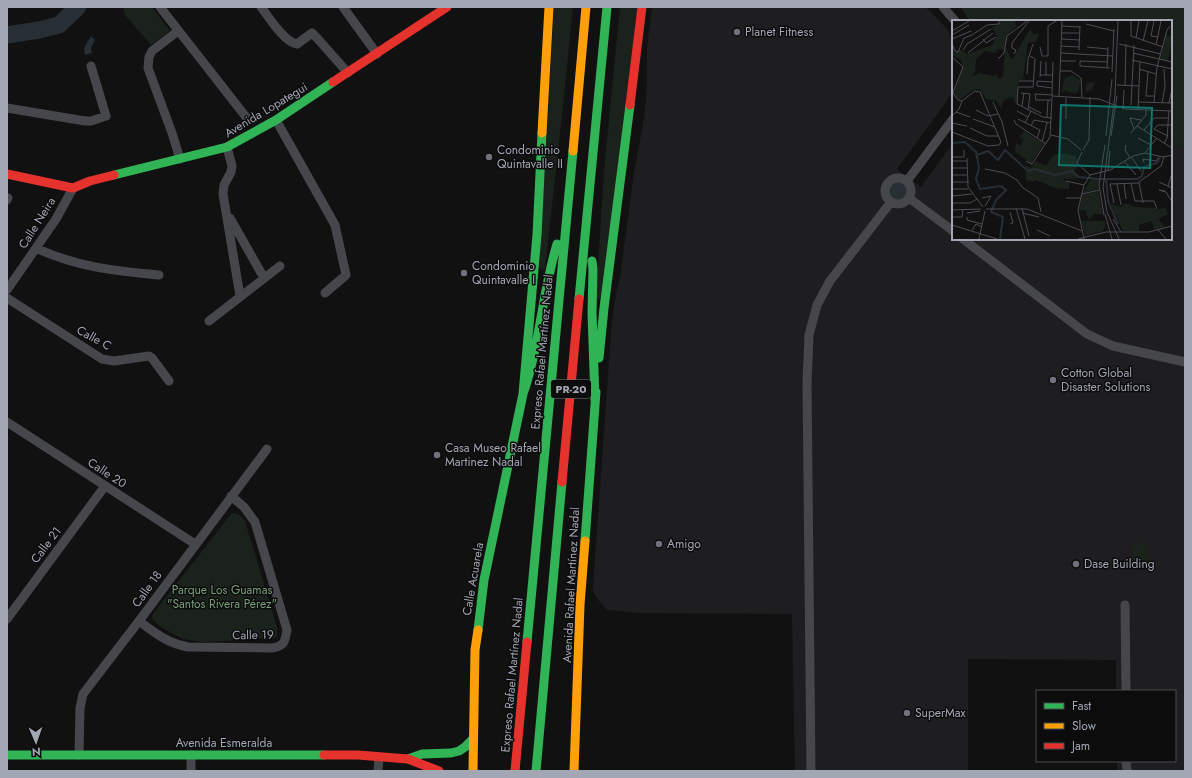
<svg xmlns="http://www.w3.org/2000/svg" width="1192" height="778" viewBox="0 0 1192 778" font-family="Jost,sans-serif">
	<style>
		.built { fill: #1e1e20 }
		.green { fill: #1b221c }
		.water { fill: #272e34 }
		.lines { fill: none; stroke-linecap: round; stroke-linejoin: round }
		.river { stroke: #272e34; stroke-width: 17 }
		.street { stroke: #46474a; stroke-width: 9 }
		.fast { stroke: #30b455; stroke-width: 9 }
		.slow { stroke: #ff9f0a; stroke-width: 9 }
		.jam { stroke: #e5322d; stroke-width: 9 }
		.poi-dot { fill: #6f727b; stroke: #0c0c0d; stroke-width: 1.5 }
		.labels { text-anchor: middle; stroke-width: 3; stroke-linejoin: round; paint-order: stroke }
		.shield { fill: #0c0c0d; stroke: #757881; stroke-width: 1 }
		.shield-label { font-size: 11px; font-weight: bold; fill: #a2a7b3 }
		.poi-label { font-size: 12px; fill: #a2a7b3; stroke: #0c0c0d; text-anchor: start }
		.street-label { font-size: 12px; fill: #a2a7b3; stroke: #0c0c0d }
		.park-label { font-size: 12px; fill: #799e7a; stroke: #0c0c0d }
		.inset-river { fill: none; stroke: #272e34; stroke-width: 2 }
		.inset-road { fill: none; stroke: #4b4d52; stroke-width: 1 }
		.view { fill: #0f766e; fill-opacity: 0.15; stroke: #0f766e; stroke-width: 2 }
		.inset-edge { fill: none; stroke: #a2a7b3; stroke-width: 2 }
	</style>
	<rect width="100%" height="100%" fill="#111112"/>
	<path class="built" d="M652,7H925L930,11L947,29L953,42V91L944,105L897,169L921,187L953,143V239H1171V149L1185,146V771H1117V761H1175V691H1116V660L968,659V771H795L792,614L641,613L607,610L599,601L594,594L593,586L612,320L616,294L620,278L634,173L644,118L647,85V48Z"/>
	<path class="green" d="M123,7H152L170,31L151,45L126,16Z
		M554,7H573L562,115L545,269L539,270Z
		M620,7H638L601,299H596L604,170Z
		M960,7H1185V146L1171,149V21H970Z
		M232,513C238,513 241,516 245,521L277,627V636L274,638L204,642L183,639L161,627L153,620L152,615Z
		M1131,543H1149V566H1132Z"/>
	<path class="water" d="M91,36L95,40L91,48L92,53L85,55L84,48Z
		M889 191a9 9 0 1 1 18 0a9 9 0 1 1-18 0Z"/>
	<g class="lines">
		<path class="river" d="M7,35L39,30L59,25L78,7"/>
		<path class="street" d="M160,7L246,117
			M261,7C269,17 284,42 297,44L312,33L317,38L348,73
			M343,7L377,54
			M943,7L955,21
			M178,31L152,51L149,57L148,68L172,133L180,159
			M7,108L85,121H91L106,116L91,66
			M276,120L335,225L346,275L325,293
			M227,147L232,166L231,172L224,185L223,194L240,296
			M885 191a13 13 0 1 1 26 0a13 13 0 1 1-26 0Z
			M907,181L953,119
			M909,198L953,231
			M7,200L8,198
			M230,218L264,278
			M963,239L1087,334L1113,346L1185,362
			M36,248C76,267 116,271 159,275
			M7,290L56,219L73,188
			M7,298L102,359L114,361L149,356L152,358L169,381
			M209,321L280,266
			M7,422L195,544
			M1125,605L1126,691
			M7,619L105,486
			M139,621C155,633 167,643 188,647L272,648C285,646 285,641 287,630L255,522L244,507L231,496
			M79,755L80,708L83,694L139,621L267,449
			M1126,761L1127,771
			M191,771V755
			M378,771L379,757
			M811,771L807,382L809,335L817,305L830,281L891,202"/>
		<path class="fast" d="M114,175L227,147L276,120L333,82
			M592,261L593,269L592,313L595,400
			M579,299L607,7
			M599,358L604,308L630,105
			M523,394C540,345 542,293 557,244
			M585,541L596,392
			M478,630L484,580L523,394L537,235L542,133
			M527,642L573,151
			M7,755H324
			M408,759L422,754L451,753L459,751L465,747L473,739
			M536,771L562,482"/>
		<path class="slow" d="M542,133L549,7
			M573,151L586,7
			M473,771L475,650L478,630
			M574,771L580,605L585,541"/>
		<path class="jam" d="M333,82L447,7
			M630,105L642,7
			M7,174L73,188L90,181L114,175
			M562,482L579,299
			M324,755H358L408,759L439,771
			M515,771L527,642"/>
	</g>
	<g class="poi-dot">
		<circle cx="737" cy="32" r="4"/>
		<circle cx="489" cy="157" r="4"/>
		<circle cx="464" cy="273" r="4"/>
		<circle cx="1053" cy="380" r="4"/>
		<circle cx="437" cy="455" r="4"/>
		<circle cx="659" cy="544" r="4"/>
		<circle cx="1076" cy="564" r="4"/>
		<circle cx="907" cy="713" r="4"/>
	</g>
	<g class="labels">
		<rect class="shield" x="551" y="380" width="40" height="18" rx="3"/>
		<g class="shield-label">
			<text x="571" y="393">PR-20</text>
		</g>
		<g class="poi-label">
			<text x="745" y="36">Planet Fitness</text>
			<text x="497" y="154">Condominio<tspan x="497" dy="14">Quintavalle II</tspan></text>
			<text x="472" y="270">Condominio<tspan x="472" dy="14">Quintavalle I</tspan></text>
			<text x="1061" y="377">Cotton Global<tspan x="1061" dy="14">Disaster Solutions</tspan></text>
			<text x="445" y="452">Casa Museo Rafael<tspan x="445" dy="14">Martinez Nadal</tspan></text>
			<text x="667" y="548">Amigo</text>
			<text x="1084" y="568">Dase Building</text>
			<text x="915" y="717">SuperMax</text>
		</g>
		<g class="street-label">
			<text transform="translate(266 110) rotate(-31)" y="4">Avenida Lopategui</text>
			<text transform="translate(37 223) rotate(-58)" y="4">Calle Neira</text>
			<text transform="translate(94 338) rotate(29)" y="4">Calle C</text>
			<text transform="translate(542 352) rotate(-85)" y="4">Expreso Rafael Martínez Nadal</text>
			<text transform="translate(107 473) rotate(33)" y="4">Calle 20</text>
			<text transform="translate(46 545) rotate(-53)" y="4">Calle 21</text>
			<text transform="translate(473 579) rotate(-80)" y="4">Calle Acuarela</text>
			<text transform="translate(571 585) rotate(-87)" y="4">Avenida Rafael Martínez Nadal</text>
			<text transform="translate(147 589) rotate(-54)" y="4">Calle 18</text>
			<text transform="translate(253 635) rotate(-1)" y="4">Calle 19</text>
			<text transform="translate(512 675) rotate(-85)" y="4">Expreso Rafael Martínez Nadal</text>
			<text x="224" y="747">Avenida Esmeralda</text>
		</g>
		<g class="park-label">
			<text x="222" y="594">Parque Los Guamas<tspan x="222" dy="14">"Santos Rivera Pérez"</tspan></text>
		</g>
	</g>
	<g transform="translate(952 20)">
		<rect width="220" height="220" fill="#111112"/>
		<path d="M48,1H63L64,7L55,15L52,30L46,29L44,33L33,31L24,39L23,52L19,57L27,53L42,56L45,54L46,59L51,57L53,26L60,40L78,9L82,15L87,13L84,22L76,23L71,59L67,60L64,84L61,77L56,78L50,82V89L44,81L34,79L27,69L21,70L7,80L2,74L11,46L9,40L0,35V24L3,33L8,30L16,34L40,25L45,16L40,7L46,5ZM214,15L220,16L216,41L208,40ZM120,55L127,60L129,58L126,72L122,74L113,70L110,73L111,61L112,63L113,58ZM143,62L140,70L133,72L135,63ZM72,111L92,124L79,143L63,132L64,123L68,126L72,120L68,117ZM110,133L124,136L126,146L122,150L127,158L110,159L117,163V169L103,168L84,160L81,162L74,160L73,145L79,148L84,141L94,146L101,135ZM139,159L147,160L146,169L131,173ZM146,171L151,194H142L137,200L133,190H127L130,175ZM174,183L183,187L203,188L205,190L213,187L216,194L206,199L213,207L202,210L200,201L187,205V211H171L159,184L169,187ZM129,201H153L154,204L151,211L133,216Z" fill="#1b221c"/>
		<path class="inset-river" d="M0,123L13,122L24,132L27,148L24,159L28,169L49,166L54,170L44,180L39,192L51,197L48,219M25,135L36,131L46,140L53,130L76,151L83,149L103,155L120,151L127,157L146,159H185L190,156L192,147L205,143L208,138M154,158L156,181L166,204"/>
		<path class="inset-road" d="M166,1L163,75L151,168L155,192L167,219M179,1V16L211,27M202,1L199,16L206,17M134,4L162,11M110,6L128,7M0,11L17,1M109,13H128M0,15L17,5M184,18L187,1M0,19L19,11M31,19L34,23L44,17M109,19L128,20M191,21L196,1M0,23L3,31L6,32L12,18L20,15L35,5L47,4V1M167,24L209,34M204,25L209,1M109,26L127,27M88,27L90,36H96V6L104,1M135,27L156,29M11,30L15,24L39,9M127,30L128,6M16,33L41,13M109,33L161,36M181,33L220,42M62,34L64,30L60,28V23L77,1M78,36L83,39L81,67H66L65,84L91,97L100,98M0,37L11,47L0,75M46,39L52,33L55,16L75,1M180,40L220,49M108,41H124M156,42L128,41V46L158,48M155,48L156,27M187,49L204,54M108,51H119L129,58L130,77M220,51V66M160,52L162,9M196,52L194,76H202M75,54L76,39L81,24M88,55H101M94,55V42M88,57L89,41M67,61H82M165,65L187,66M173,65L174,24M100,68L85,66V61L100,62M1,73L6,80L10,81M69,73L78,74L76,90M100,75L101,42M100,76L147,79L173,89L220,91M107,76L110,1M99,80H84L83,74L101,75M41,82L50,102L56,126M186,82L220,83M202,83L205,47L215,10L218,6M210,83L213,67L212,49M217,83L220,69M179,85L182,25M70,86L72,73M77,87L89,93M171,89L172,70M24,90L36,96L46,94M186,90L188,42M65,91L76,97M4,92L18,97M0,96L7,89L10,81L23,71L28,72L49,122L47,125L36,126L0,112M95,97L96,80M21,99L43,107M66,99L88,110L85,118M114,99V78M62,100L64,104L94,124M0,103L15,106M73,103L79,91M79,106L82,100L99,103M185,106L220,128M18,108L35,116H46M182,109L178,98L189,100M192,110L202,98H216M179,113L194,95V90M99,115L116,119L129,130M154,116L160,59M159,116L165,76M216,116L202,109L206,105H220M186,118L199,125M90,122L95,103M212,124L215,118L217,91M174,125L173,130L178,138M131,130L137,120L138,77M130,132L125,143L138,155M193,133L204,119M0,137H12V130M15,138L16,167L31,187M180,138L189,151M0,141H15M74,141L80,144L98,117L100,77M172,141L184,155M192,143L191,139L204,141L207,137M0,148H15M33,149L53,153L65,160L70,167L86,178L89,192M156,151L158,131M0,155H15M114,161L132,165M0,162H17M207,162L220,168M165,164L169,185M172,164L174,179M179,164L183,181H202L205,189M216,166L220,153M0,169H16M213,171L207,170L214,172L220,182M130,174L147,170M0,176L20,174M30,178L39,176L33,186M114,178H129M162,183L158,164L187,163M191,183L187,162L209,146L212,137M64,188L73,219M70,188L77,216M34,189H75L130,211M0,190L1,183H18L25,179M0,190L29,189M58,192L61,203L58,204M15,193L28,191M70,193L87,197M153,194L160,219M152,195L147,165L153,125M0,197H10L11,190M15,197V200L30,204M161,199L169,212M0,205L45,219M20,210L24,204L30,207M85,210L98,216M206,210L214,219M27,219L33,191M126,219L154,212H197L220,206M132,219L126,190L132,165L138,155L158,150L181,136L193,133L211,137L220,135"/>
		<path class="view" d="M109,85L200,88L198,148L107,145Z"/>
		<rect width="220" height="220" class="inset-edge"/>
	</g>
	<rect width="1192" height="778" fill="none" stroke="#a2a7b3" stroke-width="16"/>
	<rect x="1036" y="690" width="140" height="72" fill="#0c0c0d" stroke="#484a4f"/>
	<rect x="1044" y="703" width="20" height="6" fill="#30b455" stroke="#484a4f"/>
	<text x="1072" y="710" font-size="12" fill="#a2a7b3">Fast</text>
	<rect x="1044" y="723" width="20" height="6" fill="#ff9f0a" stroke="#484a4f"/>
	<text x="1072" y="730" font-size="12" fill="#a2a7b3">Slow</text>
	<rect x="1044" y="743" width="20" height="6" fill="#e5322d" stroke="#484a4f"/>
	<text x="1072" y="750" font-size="12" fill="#a2a7b3">Jam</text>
	<g transform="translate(36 742) rotate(178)" stroke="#0c0c0d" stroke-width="3" paint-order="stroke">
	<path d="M0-3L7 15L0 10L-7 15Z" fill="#a2a7b3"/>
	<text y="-6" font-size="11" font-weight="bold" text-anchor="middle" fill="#a2a7b3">N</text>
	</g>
</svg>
